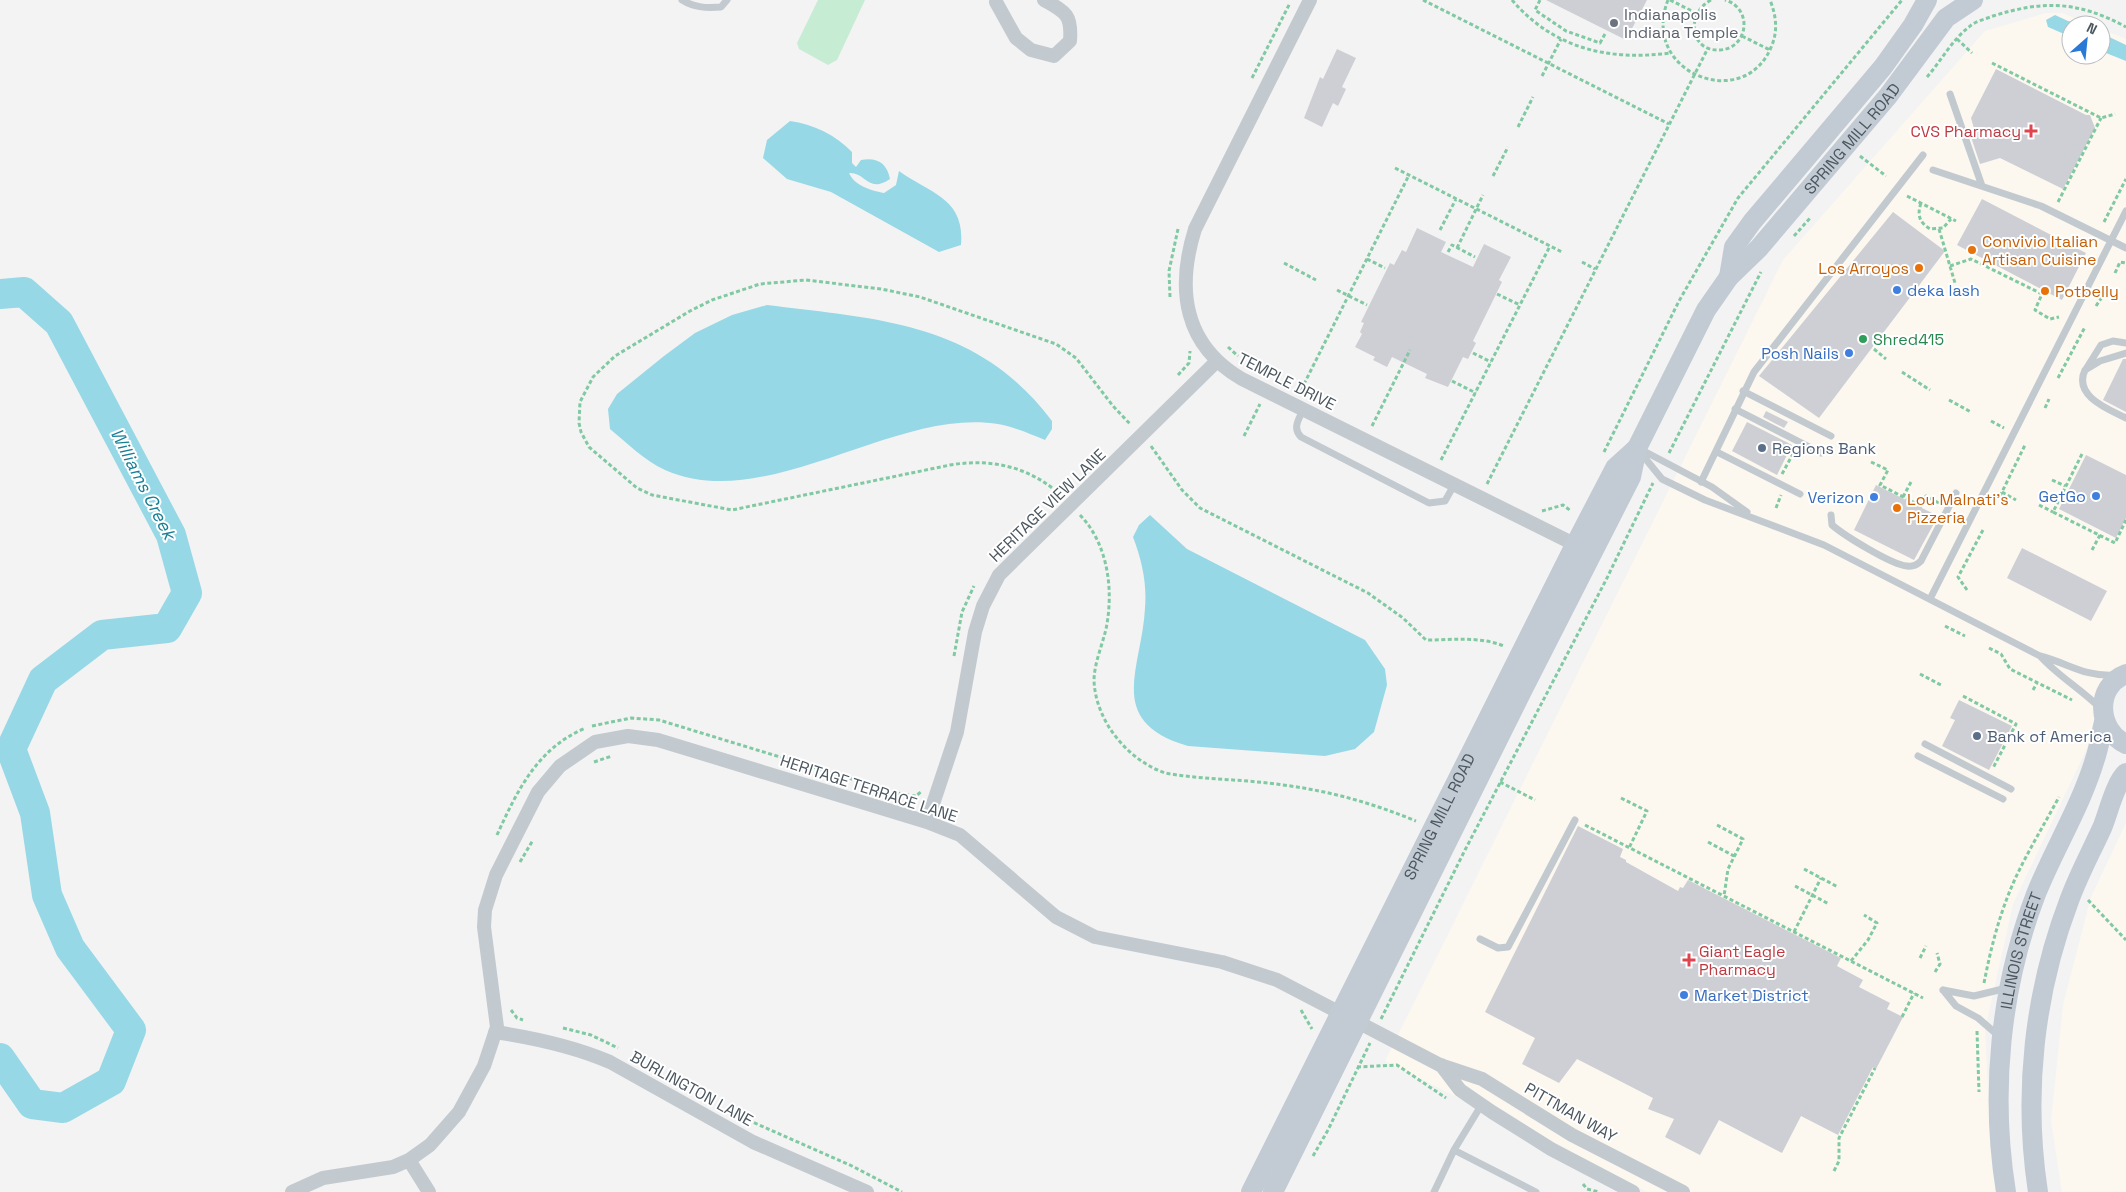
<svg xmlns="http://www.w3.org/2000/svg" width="2126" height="1192" viewBox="0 0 2126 1192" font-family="'Space Grotesk',sans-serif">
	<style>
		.commercial { fill: #fcf8ef }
		.green { fill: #c6edd4 }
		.water { fill: #97d8e6 }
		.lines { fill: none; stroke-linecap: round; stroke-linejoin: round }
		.river { stroke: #97d8e6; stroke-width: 30 }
		.building { fill: #cdcfd4 }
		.path { stroke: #80c9a3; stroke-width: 3; stroke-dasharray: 4 2.5; stroke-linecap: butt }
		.lane { stroke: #c2cad0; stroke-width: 7 }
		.street { stroke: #c2cad0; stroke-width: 14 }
		.secondary { stroke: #c2cbd4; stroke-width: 20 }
		.worship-dot { fill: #6b7280; stroke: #fff; stroke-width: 2 }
		.health-dot { fill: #e0444e; stroke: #fff; stroke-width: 2 }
		.food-dot { fill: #e8710a; stroke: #fff; stroke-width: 2 }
		.shop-dot { fill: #3f7fe0; stroke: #fff; stroke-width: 2 }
		.leisure-dot { fill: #2e9e5b; stroke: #fff; stroke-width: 2 }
		.service-dot { fill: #5c6f8a; stroke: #fff; stroke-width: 2 }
		.labels { text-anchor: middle; stroke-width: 4; stroke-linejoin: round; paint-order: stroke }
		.worship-label { font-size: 16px; fill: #5b616d; stroke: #fff; text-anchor: start }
		.health-label { font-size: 16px; fill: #be3a42; stroke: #fff; text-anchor: end }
		.street-label { font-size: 16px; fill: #4b565f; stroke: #fff }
		.food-label { font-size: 16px; fill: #c56008; stroke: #fff; text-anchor: start }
		.shop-label { font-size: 16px; fill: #366cbe; stroke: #fff; text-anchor: end }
		.leisure-label { font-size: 16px; fill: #27864d; stroke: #fff; text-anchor: start }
		.service-label { font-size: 16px; fill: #4e5e75; stroke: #fff; text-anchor: start }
		.water-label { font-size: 18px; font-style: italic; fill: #177e96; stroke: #fff }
	</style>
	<rect width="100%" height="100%" fill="#f4f3f3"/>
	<path class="commercial" d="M2046,13H2062L2092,25H2071V55H2101V29L2126,39V666L2013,904L1985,1029L1990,1129L2002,1192H1647L1385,1061L1783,260L1985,31Z
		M2126,823V1192H2062L2051,1121L2063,1005L2091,897Z"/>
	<path class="green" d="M818,0H865L837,60L828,65L799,49L797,43Z"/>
	<path class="water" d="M2055,15L2068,21L2086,25H2071V37L2048,27L2046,20Z
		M2101,33L2126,45V61L2101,51Z
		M790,121C813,124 836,135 852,152V163L856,167L861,160C877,157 887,163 890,179C868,194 866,172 849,173C855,186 870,190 884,193L896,185L899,171C931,194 965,198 961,245L939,252L831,192L787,179L763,158L767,140Z
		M767,305C879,319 978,322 1052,421V429L1045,440C1030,434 1014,427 998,424C894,407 767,515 665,470C645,461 627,443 610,429L608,409L617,394L664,356L695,333L732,315Z
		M1150,515L1187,549L1365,640L1385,669L1387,685L1374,732L1355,749L1325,756L1188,746C1104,721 1142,669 1145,608C1147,583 1142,561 1133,537L1139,525Z"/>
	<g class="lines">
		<path class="river" d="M0,294L24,292L59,323L171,535L187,593L167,628L102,635L43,680L11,749L35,813L47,895L70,948L131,1030L111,1081L63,1108L32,1104L0,1058"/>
	</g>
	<path class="building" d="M1546,0H1647L1626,40Z
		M1337,49L1356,58L1342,87L1346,89L1338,106L1333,103L1322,127L1304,118L1320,77L1323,79Z
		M1996,69L2086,115H2090L2095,128L2063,189L2000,158L1980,164L1970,134L1975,132L1971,118Z
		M1982,199L2086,253L2062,300L1957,245Z
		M1893,212L1945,251L1819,418L1759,376Z
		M1417,228L1446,242L1441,252L1473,267L1484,244L1511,257L1499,280L1502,282L1473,341L1476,343L1468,359L1463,357L1448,387L1425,378L1427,374L1392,357L1387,367L1373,360L1375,357L1355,347L1362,334L1360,332L1364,323L1361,322L1390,263L1394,265L1402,250L1406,252Z
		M2123,359H2126V412L2103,400Z
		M1766,411L1788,422L1784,428L1763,417Z
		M1747,422L1792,445L1777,475L1732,451Z
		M2086,455L2126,475V518L2116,538L2059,509Z
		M1876,485L1938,516L1914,560L1854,530Z
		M2022,548L2107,591L2091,621L2007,578Z
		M1959,700L2012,726L1989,770L1942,746L1955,720L1950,718Z
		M1578,826L1623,849L1620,857L1626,860V862L1678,891L1680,887L1683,888L1688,880L1841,958L1837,966L1863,980L1859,987L1890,1003L1887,1009L1903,1017L1876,1069L1873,1067L1838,1135L1801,1116L1782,1153L1719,1120L1700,1155L1665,1137L1674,1119L1648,1109L1653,1098L1577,1059L1559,1083L1522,1064L1535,1038L1485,1012Z"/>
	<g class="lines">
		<path class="path" d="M1423,0L1669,124
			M1512,0C1554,49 1609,61 1670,53
			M1540,0L1535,10L1566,31L1600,43L1606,32
			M1668,0C1639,74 1746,114 1772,45C1778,30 1776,15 1770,0
			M1670,0L1696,13
			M1711,0C1685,14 1690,52 1720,50C1749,48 1753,8 1725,0
			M1742,36L1770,50
			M1957,39L1972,53
			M1992,63L2101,118L2115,114
			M1542,76L1561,39
			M1927,77C1941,61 1952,40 1969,27C1975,21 1986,19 1993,16C2044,0 2078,1 2126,27
			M1252,78L1290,3
			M1518,127L1533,97
			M1860,156L1886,176
			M1395,168L1562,252
			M1493,176L1508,147
			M1907,196L1956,221
			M2058,202L2101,118
			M1921,203C1917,215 1919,222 1930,229L1943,228L1951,219
			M2104,222L2126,179
			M1939,229L1955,283
			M1440,230L1456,199
			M1794,236L1811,217
			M1457,248L1483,195
			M1448,252L1452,245L1475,257
			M1367,259L1385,268
			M1582,262L1595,269
			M1284,263L1316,280
			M1950,266L1971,259L2042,294L2035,310L2050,319L2059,317
			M2115,273L2120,262L2126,263
			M1337,290L1367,305
			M1497,294L1520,305
			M1170,297L1169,271L1178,229
			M2096,306L2108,288
			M1228,347L1238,356
			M1874,349L1886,359
			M1473,353L1491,362
			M1902,372L1930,390
			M1178,375L1189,363L1190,351
			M2058,378L2085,327
			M1452,381L1476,393
			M1301,390L1409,175
			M1949,400L1971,412
			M2045,408L2049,399
			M1991,421L2004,428
			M1372,426L1410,350
			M1244,436L1260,404
			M1151,446L1182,490L1200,508L1368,593L1403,618L1426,640C1453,640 1479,636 1504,646
			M1839,446L1850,452
			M1604,452L1679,301L1738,198L1902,0
			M1669,453L1761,272
			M2082,454L2053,512L2115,543L2126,520
			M1441,460L1550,246
			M1871,462L1888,470L1880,485L1921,506L1926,496L1939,503
			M1782,474L1794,452
			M2052,480L2065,486
			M1487,484L1708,48
			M2002,492L2016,500
			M1062,496C1030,467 992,458 950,465L732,510L652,495L637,488L589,447L581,432L579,423L580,402L593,377L615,356L690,311L712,300L760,284L806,280L881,289L920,297L1056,344L1076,358L1113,406L1131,425
			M2000,496L2025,445
			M1903,497L1911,482
			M2039,505L2053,512
			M1776,508L1781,495
			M1542,511L1563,505L1571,511
			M1080,515C1108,544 1114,590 1106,629C1102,646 1094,664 1094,681C1096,722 1128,760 1165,773C1204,780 1244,779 1283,785C1330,791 1372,803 1416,821
			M2092,550L2100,535
			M1967,590L1958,577L1983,530
			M1945,626L1965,636
			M1989,648L2001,654L2010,669L2072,700
			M954,656L962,612L974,586
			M1920,674L1941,685
			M2033,690L2037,683
			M1963,696L2016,724L1993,768
			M592,726L631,718L659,720L901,794L916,796L922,791
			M594,762L612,756
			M1500,782L1535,800
			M1621,798L1647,811L1629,848
			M1585,825L1923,998
			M1717,825L1743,839L1728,869L1724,896
			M497,835C517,791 538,747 586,728
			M1708,842L1734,856
			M520,862L533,840
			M1804,869L1838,887
			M1795,886L1829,904
			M2088,900L2126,940
			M1794,932L1821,878
			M1920,958L1926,946
			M1851,961L1868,940L1877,923L1864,915
			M1935,972L1940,964L1937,953
			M1984,983C1991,947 2000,912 2015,879C2028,851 2044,825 2059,797
			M511,1010L517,1018L523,1020
			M1301,1010L1312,1029
			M1902,1017L1914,993
			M1381,1019L1465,850L1606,580L1653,483
			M563,1028L591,1035L618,1048
			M1977,1031L1979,1092
			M1357,1067L1397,1065L1446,1098
			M748,1120L852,1166L902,1192
			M1313,1156L1328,1130L1370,1043
			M1834,1171L1839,1161V1138L1875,1068
			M1583,1184L1587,1189L1599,1192"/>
		<path class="lane" d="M682,0C695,8 707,8 721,7L727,0
			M1950,94L1982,186
			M1933,170L2041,206L2126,248
			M2126,353L2100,361L2085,370C2073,396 2108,409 2126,418
			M2086,369L2101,345L2113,341L2126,343
			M1743,391L1831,436
			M1735,409L1821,453
			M1303,410C1299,419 1292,428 1301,437L1429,503L1445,501L1454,485
			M1640,449L1712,487L1747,512
			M1640,452L1662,479L1705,500L1824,545L2040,656C2068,663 2084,677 2115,675
			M1717,452L1800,494
			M1701,482L1754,372L1923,155
			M1831,515L1832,525C1845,536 1892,565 1907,566C1913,567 1917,565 1921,561L1956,493
			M1930,599L2126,211
			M2040,656C2058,676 2081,689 2100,708
			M1925,744L2011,789
			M1918,756L2003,799
			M1480,939L1498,948L1508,947L1575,820
			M1943,990L1956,1006L1978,1018L2000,1037
			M1943,990L1974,996L2007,988
			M1454,1150L1536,1192
			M1434,1192L1454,1150L1482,1104"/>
		<path class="street" d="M1310,0L1195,229C1176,290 1184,345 1242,379L1582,548
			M996,2L1016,38L1031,50L1054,56L1070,41C1072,15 1066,12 1044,0
			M927,822L957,732L975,632L983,606L999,575L1217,361
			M495,1032C535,1038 573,1046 610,1062L753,1142L867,1192
			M1441,1065L1460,1090L1492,1112L1551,1149L1633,1192
			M409,1160L429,1192
			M292,1192L323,1178L393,1167L409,1160L430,1145L459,1112L484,1066L497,1027L484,927L485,910L496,875L538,792L560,766L595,742L628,736L658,740L927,822L960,835L1056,917L1095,937L1222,962L1277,980L1440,1065L1482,1079L1572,1135L1683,1192"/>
		<g class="secondary">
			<path d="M1729,277L1734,247L1752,222L1883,67L1913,25L1927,0"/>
			<path d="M2126,674C2094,686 2097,731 2126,744"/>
			<path id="s1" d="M1251,1192L1575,545L1615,468L1637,448"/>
			<path id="s2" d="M1273,1192L1522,691L1631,477L1637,448L1706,310L1729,277L1759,248L1888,96L1946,18L1973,0"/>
			<path id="s3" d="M2006,1192C1990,1093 2000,988 2036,894C2054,849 2081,806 2095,759C2099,747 2101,734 2104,722"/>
			<path d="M2038,1192C2023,1094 2034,993 2069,901C2078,876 2091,852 2102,828C2108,814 2115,783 2126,773"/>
		</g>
	</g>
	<circle class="worship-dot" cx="1614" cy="23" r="5"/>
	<g class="health-dot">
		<path d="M2028.5 123.5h5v5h5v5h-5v5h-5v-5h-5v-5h5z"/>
		<path d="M1686.5 952.5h5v5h5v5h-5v5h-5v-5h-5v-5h5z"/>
	</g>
	<g class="food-dot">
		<circle cx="1972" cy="250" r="5"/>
		<circle cx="1919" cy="268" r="5"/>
		<circle cx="2045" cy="291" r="5"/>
		<circle cx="1897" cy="508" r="5"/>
	</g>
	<g class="shop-dot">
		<circle cx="1897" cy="290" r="5"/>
		<circle cx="1849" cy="353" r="5"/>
		<circle cx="2096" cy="496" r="5"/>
		<circle cx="1874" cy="497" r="5"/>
		<circle cx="1684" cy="995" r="5"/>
	</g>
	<circle class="leisure-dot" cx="1863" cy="339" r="5"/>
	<g class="service-dot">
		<circle cx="1762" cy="448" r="5"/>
		<circle cx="1977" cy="736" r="5"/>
	</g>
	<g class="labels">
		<g class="worship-label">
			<text x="1624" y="20">Indianapolis<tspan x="1624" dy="18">Indiana Temple</tspan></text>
		</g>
		<g class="health-label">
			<text x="2021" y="137">CVS Pharmacy</text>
			<text x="1699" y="957" text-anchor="start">Giant Eagle<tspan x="1699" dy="18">Pharmacy</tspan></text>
		</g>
		<g class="street-label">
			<text dy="6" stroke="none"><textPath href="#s2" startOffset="1209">SPRING MILL ROAD</textPath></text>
			<text transform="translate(1287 381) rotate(27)" y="6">TEMPLE DRIVE</text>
			<text transform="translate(1047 505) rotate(-44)" y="6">HERITAGE VIEW LANE</text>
			<text transform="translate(869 788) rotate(18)" y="6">HERITAGE TERRACE LANE</text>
			<text dy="6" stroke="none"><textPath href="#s1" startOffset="420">SPRING MILL ROAD</textPath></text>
			<text dy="6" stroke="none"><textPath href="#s3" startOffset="244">ILLINOIS STREET</textPath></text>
			<text transform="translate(692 1088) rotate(29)" y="6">BURLINGTON LANE</text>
			<text transform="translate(1571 1112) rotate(30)" y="6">PITTMAN WAY</text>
		</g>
		<g class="food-label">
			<text x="1982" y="247">Convivio Italian<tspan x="1982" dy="18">Artisan Cuisine</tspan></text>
			<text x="1909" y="274" text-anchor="end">Los Arroyos</text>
			<text x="2055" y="297">Potbelly</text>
			<text x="1907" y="505">Lou Malnati's<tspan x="1907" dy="18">Pizzeria</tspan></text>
		</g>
		<g class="shop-label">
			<text x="1907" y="296" text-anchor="start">deka lash</text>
			<text x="1839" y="359">Posh Nails</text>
			<text x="2086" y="502">GetGo</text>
			<text x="1864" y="503">Verizon</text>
			<text x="1694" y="1001" text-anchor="start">Market District</text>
		</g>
		<g class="leisure-label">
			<text x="1873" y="345">Shred415</text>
		</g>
		<g class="service-label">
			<text x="1772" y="454">Regions Bank</text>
			<text x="1987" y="742">Bank of America</text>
		</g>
		<g class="water-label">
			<text transform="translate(143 484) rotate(63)" y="6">Williams Creek</text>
		</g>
	</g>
	<g transform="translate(2086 40) rotate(27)"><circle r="24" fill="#ffffff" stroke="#b7bbbf"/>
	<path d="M0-4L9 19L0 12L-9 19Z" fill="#2a79d7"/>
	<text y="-8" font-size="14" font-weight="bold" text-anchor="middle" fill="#4b565f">N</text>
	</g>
</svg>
